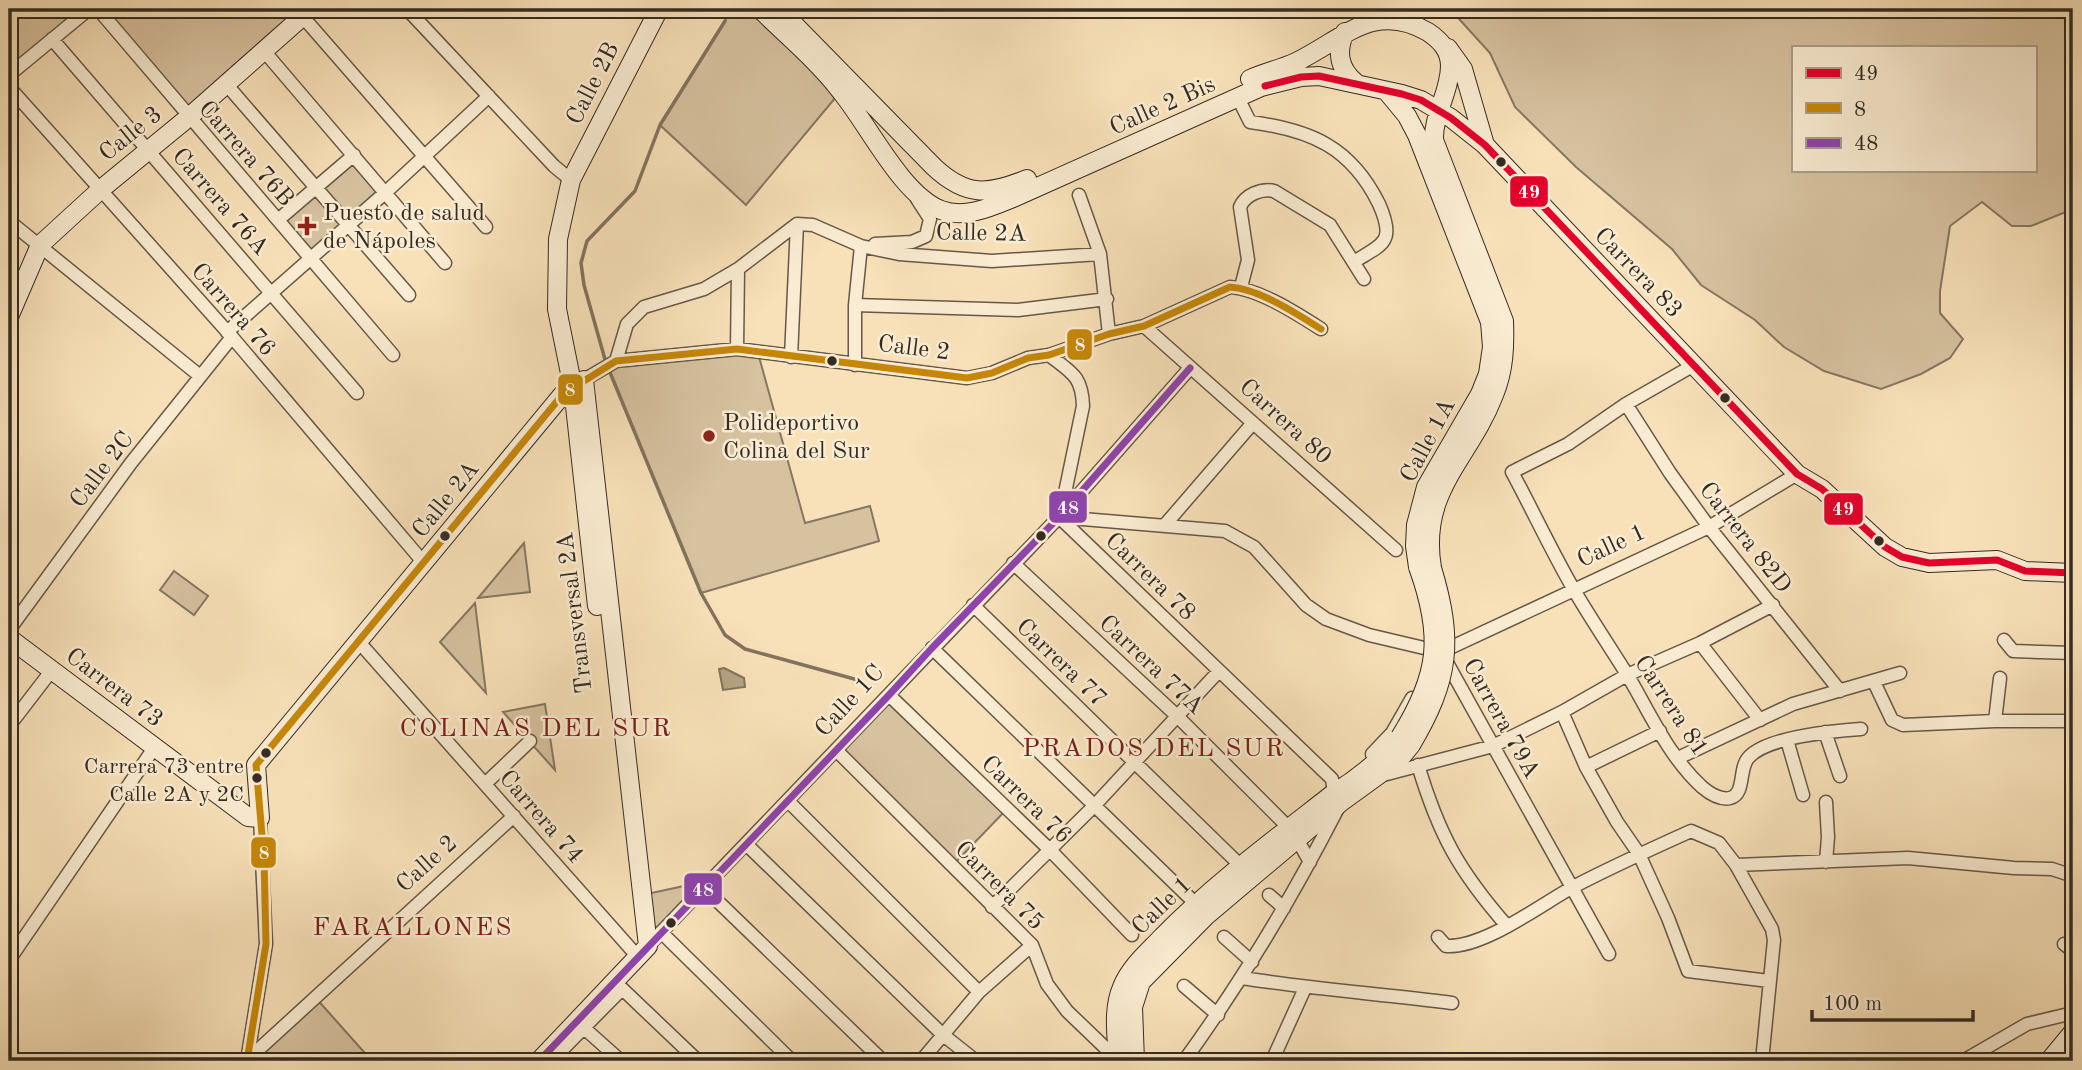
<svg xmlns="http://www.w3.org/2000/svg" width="2082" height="1070" viewBox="0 0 2082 1070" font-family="'Old Standard TT',serif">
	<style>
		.green { fill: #d7c2a0; stroke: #867662; stroke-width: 2; fill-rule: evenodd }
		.water { fill: #b6a386; stroke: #82735e; stroke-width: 2 }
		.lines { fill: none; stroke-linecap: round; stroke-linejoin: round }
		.stream { stroke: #82735e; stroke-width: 3.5 }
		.street-casing { stroke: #665848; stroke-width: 15 }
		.secondary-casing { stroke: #352b23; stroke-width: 20 }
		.street { stroke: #faecd2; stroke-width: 12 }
		.secondary { stroke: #faecd2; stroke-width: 18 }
		.secondary-bridge-casing { stroke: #352b23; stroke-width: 20; stroke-linecap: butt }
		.secondary-bridge { stroke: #faecd2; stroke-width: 18 }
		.bus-1-casing { stroke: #faecd2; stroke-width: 12 }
		.bus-2-casing { stroke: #faecd2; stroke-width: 12 }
		.bus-3-casing { stroke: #faecd2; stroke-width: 12 }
		.bus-1 { stroke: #e4002b; stroke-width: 7 }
		.bus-2 { stroke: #c68709; stroke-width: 7 }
		.bus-3 { stroke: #8e44ad; stroke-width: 7 }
		.bus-dot { fill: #352b23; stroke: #faecd2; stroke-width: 2.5 }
		.poi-dot { fill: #8f2418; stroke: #faecd2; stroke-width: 2.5 }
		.labels { text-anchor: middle; stroke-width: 5; stroke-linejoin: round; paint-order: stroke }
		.bus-label { font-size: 22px; fill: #352b23; stroke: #faecd2; text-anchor: end }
		.street-label { font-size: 24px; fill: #352b23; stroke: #faecd2 }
		.poi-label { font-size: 24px; fill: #352b23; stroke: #faecd2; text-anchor: start }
		.neighbourhood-label { font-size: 26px; letter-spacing: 2px; fill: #7a1f14; stroke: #faecd2 }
		.line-badge { stroke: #faecd2; stroke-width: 2.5 }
		.badge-label { font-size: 19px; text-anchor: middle; font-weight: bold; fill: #fff }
	</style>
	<rect width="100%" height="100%" fill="#f8e1b9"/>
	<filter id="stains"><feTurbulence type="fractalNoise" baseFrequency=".00286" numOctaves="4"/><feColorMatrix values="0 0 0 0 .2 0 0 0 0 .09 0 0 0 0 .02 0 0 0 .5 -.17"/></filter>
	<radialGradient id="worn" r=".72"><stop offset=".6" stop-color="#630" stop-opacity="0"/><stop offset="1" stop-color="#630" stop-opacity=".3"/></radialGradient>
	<path class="green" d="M9,9H89L9,75Z
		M98,9H296L303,17L189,117Z
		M730,9H760L841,91L746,205L660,125L725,21Z
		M1450,9H2073V209L2031,226H2012L1982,202L1950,226L1940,291V313L1963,339L1950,358L1921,374L1881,389L1824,371L1784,347L1755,320L1701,285L1672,249L1576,167L1515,107L1490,53ZM1793,47H2035V170H1793Z
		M354,155L386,192L310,257L278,220Z
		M758,353L805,523L870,506L879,541L701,593L607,365Z
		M524,543L530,592L478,598Z
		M174,571L208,596L194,615L160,590Z
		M475,603L486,693L440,642Z
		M889,695L1007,809L952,866L836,750Z
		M545,704L555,770L503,712Z
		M712,880L648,946L642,895Z
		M315,997L372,1061H247Z"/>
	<path class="water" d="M724,668L744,678L745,687L723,690L719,669Z"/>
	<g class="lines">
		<path class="stream" d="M606,363L584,285L581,263L587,241L635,191L660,125L725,21
			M609,370L701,593L725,635L745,649L858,680"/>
		<defs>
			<path id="street" d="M98,9L393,355
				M296,9L486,227
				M407,9L554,166L571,180
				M52,39L357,393
				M264,51L445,263
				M9,75L89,9
				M226,84L409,295
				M9,87L232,337L424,563
				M1238,98L1250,122C1311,130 1351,147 1379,204C1383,213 1390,231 1384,240C1379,249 1362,256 1354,262
				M1079,195L1100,254L1109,334
				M278,220L354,155
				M9,221L200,376
				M875,244L912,242L926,236L930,219L917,199
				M1241,287L1248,260L1240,207C1245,195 1261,188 1274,191L1330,225L1364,279
				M855,305L1018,310L1107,299
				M1144,326L1396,550
				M227,332L386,192L489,96
				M737,349L738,269
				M1049,355C1072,373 1082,376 1083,406L1060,517
				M791,357L797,224
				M616,361L627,324L644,307L704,289L738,269L797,224L813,225L861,246L899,254L992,261L1100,254
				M855,365V305L861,246
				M1694,365L1626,404L1568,444L1512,472C1533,511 1552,552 1574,590C1591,619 1610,647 1628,676C1650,713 1669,757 1702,787C1709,793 1720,800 1730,798C1746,794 1738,768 1749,757C1768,737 1833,731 1861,729
				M584,380L616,361L737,349L967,378L992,373L1028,358L1049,355L1109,334L1144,326L1230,287C1259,289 1296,313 1321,329
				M1626,404L1670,473L1709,527L1840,691
				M1059,517L1225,531L1254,547L1306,605L1326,619L1369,635L1441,652L1609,954
				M1059,517L1332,779L1334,793
				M1164,526L1252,424
				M1013,563L1177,716L1289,828
				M973,605L1241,866
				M9,630L131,463L232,337
				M2004,640L2013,651L2073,653
				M358,641L638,957
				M1700,643L1760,720
				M932,648L1195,903
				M1441,652L1709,527L1797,474
				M1874,682L1892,720L1903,725L1995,721H2073
				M889,695L1050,850L1132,935
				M1562,712L1586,767L1617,822L1639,854L1668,918L1688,971L1769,981
				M1995,721L2000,678
				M9,726L52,670
				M1825,732L1840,776
				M1787,740L1803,795
				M836,750L1032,945L1047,984L1067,1011L1118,1060
				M1372,754L1392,733L1412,698
				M1678,758L1793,704L1900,673
				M1418,765C1439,835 1459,871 1507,926
				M1586,767L1660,731
				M1387,774L1493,746L1562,712L1627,675L1700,643L1773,605
				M485,784L530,741
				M788,801L979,992
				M1826,802L1828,837L1826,862
				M1297,839L1310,862
				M746,844L942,1034L976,1061
				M1736,865L1908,858L2014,868L2052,869L2073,876
				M704,888L883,1061
				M1269,895L1284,908
				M992,907L1094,806L1219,671
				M661,932L792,1061
				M1224,937L1252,962
				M1438,937L1446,946C1484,948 1540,905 1573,887C1611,867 1651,849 1691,831L1719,843L1736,865L1772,929L1774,940L1762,1061
				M2064,944L2073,951
				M648,946L1059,517L1190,368
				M9,960L154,748
				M1242,978C1312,989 1382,994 1452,1003
				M614,981L698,1061
				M1184,986L1218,1015
				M584,1028L621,1061
				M247,1060L514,816
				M247,1061L266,944L260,818
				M551,1061L622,989
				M921,1061L979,992L1032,945
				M1184,1061C1242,981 1292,898 1337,810
				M1272,1061L1305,988
				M1963,1061L2027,1024L2073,1013"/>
			<path id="secondary" d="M760,9C787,36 819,62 842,93C869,126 902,195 941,210C965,219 991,207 1013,198L1261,87L1301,77L1319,76L1402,94L1421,100L1451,118L1485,145L1797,474L1822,489L1885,547L1902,557L1929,563L1997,560L2025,571L2073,573
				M779,9L934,167C966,197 988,195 1027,179
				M1345,32C1336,52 1339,69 1356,83
				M1448,48L1463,69L1485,145
				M1250,79C1265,72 1281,69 1296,62C1342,40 1374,0 1428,32C1440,40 1450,50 1450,66C1450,92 1433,115 1434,140L1504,321C1505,347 1504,371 1494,395C1469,460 1419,490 1432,568
				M1388,93L1407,116L1417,135L1490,322L1492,347L1488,374L1480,394L1426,487L1416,525L1415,546L1418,567
				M9,317L40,245L100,190L189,117L311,9
				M597,606L573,388L557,309L558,239L571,180L659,9
				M9,638L248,817L260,818L256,765L563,394L584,380L648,946L539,1061
				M1118,1061C1117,1037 1112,1010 1122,987C1130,967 1147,953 1162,937C1214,884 1275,839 1334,793C1360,777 1380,761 1400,737
				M1135,1061L1133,1007L1141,982L1207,915L1340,803L1398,761L1411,745
				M2049,1061L2073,1032"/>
		</defs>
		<use href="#street" class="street-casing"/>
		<use href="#secondary" class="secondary-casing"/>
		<use href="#street" class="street"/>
		<use href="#secondary" class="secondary"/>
		<defs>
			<path id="secondary-bridge" d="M1400,737C1439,675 1443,636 1418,567
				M1411,745C1450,679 1454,641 1432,568"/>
		</defs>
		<use href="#secondary-bridge" class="secondary-bridge-casing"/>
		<use href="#secondary-bridge" class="secondary-bridge"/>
		<defs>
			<path id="bus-1" d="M1265,86L1301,77L1319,76L1402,94L1421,100L1451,118L1485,145L1797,474L1822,489L1885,547L1902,557L1929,563L1997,560L2025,571L2073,573"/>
			<path id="bus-2" d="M247,1061L266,944L264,858L256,765L563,394L616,361L737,349L967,378L992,373L1028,358L1049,355L1109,334L1144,326L1230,287C1259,289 1296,313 1321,329"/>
			<path id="bus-3" d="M539,1061L889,695L932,648L1059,517L1190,368"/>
		</defs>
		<use href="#bus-1" class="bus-1-casing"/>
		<use href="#bus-2" class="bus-2-casing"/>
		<use href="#bus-3" class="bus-3-casing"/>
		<use href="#bus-1" class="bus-1"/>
		<use href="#bus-2" class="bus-2"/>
		<use href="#bus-3" class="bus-3"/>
	</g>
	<g class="bus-dot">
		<circle cx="1501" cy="162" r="6"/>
		<circle cx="832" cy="361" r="6"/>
		<circle cx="1725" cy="398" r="6"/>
		<circle cx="445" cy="536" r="6"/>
		<circle cx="1041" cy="536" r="6"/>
		<circle cx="1879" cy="541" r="6"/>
		<circle cx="266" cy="753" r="6"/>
		<circle cx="257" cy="778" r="6"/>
		<circle cx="671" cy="923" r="6"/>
	</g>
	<g class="poi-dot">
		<path d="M303.5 215.5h7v7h7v7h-7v7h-7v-7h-7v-7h7z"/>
		<circle cx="709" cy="436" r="7"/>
	</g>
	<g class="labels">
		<g class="bus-label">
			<text x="244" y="773">Carrera 73 entre<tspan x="244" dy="28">Calle 2A y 2C</tspan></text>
		</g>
		<g class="street-label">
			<text transform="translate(592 83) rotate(-63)" y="8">Calle 2B</text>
			<text transform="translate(1162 105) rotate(-24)" y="8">Calle 2 Bis</text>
			<text transform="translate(130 133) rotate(-39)" y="8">Calle 3</text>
			<text transform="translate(247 153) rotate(49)" y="8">Carrera 76B</text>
			<text transform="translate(221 201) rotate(49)" y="8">Carrera 76A</text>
			<text transform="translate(981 232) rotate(1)" y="8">Calle 2A</text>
			<text transform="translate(1639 272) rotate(46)" y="8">Carrera 83</text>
			<text transform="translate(234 309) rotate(49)" y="8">Carrera 76</text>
			<text transform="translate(914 347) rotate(7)" y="8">Calle 2</text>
			<text transform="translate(1286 421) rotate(42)" y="8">Carrera 80</text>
			<text transform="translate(1427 440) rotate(-62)" y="8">Calle 1A</text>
			<text transform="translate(101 469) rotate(-53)" y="8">Calle 2C</text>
			<text transform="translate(445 499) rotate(-51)" y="8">Calle 2A</text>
			<text transform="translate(1746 537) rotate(52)" y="8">Carrera 82D</text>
			<text transform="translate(1611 545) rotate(-25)" y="8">Calle 1</text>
			<text transform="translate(1151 576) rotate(44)" y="8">Carrera 78</text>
			<text transform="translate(574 613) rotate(-97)" y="8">Transversal 2A</text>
			<text transform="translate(1062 662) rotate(44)" y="8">Carrera 77</text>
			<text transform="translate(1152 664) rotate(43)" y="8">Carrera 77A</text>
			<text transform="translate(115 687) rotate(37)" y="8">Carrera 73</text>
			<text transform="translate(849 700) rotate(-47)" y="8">Calle 1C</text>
			<text transform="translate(1672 705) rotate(57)" y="8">Carrera 81</text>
			<text transform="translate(1502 718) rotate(61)" y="8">Carrera 79A</text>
			<text transform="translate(1027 799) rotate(44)" y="8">Carrera 76</text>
			<text transform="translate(542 816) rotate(49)" y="8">Carrera 74</text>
			<text transform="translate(426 863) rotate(-42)" y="8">Calle 2</text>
			<text transform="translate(1000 885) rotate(45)" y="8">Carrera 75</text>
			<text transform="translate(1161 905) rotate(-44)" y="8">Calle 1</text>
		</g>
		<g class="poi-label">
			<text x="323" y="220">Puesto de salud<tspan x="323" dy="28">de Nápoles</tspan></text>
			<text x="723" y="430">Polideportivo<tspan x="723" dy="28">Colina del Sur</tspan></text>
		</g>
		<g class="neighbourhood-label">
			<text x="536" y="736">COLINAS DEL SUR</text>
			<text x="1154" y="756">PRADOS DEL SUR</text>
			<text x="413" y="935">FARALLONES</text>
		</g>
	</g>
	<g class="line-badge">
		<rect x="1509" y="175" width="40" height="33" rx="7" fill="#e4002b"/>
		<rect x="1066" y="328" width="27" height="33" rx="7" fill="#c68709"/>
		<rect x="557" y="373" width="27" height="33" rx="7" fill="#c68709"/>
		<rect x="1048" y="490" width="40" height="34" rx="7" fill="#8e44ad"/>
		<rect x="1823" y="492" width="41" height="34" rx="7" fill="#e4002b"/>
		<rect x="250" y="836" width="27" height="33" rx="7" fill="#c68709"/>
		<rect x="683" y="872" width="40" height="34" rx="7" fill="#8e44ad"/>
	</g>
	<g class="badge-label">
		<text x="1529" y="198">49</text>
		<text x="1080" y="351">8</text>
		<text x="570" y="396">8</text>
		<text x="1068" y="514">48</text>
		<text x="1843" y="515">49</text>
		<text x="264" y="859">8</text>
		<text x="703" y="896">48</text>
	</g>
	<rect width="2082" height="1070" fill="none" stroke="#f8e1b9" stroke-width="35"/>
	<rect x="10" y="10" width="2061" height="1049" fill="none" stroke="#352b23" stroke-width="3.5"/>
	<rect x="18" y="18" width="2047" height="1035" fill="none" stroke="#352b23" stroke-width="2"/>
	<rect x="1792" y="46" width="245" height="126" fill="#faecd2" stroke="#ab9f8c" stroke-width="2"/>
	<rect x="1806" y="68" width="35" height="10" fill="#e4002b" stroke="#ab9f8c" stroke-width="2"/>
	<text x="1854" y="80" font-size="21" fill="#352b23">49</text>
	<rect x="1806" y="103" width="35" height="10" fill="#c68709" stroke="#ab9f8c" stroke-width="2"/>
	<text x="1854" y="116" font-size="21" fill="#352b23">8</text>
	<rect x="1806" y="138" width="35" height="10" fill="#8e44ad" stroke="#ab9f8c" stroke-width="2"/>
	<text x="1854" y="150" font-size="21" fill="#352b23">48</text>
	<path d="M1812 1010v10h161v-10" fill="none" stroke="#352b23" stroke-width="3.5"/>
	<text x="1823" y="1010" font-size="21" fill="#352b23" stroke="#faecd2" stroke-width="5" paint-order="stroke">100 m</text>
	<rect width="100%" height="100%" filter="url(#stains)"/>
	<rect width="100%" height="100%" fill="url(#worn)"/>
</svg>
